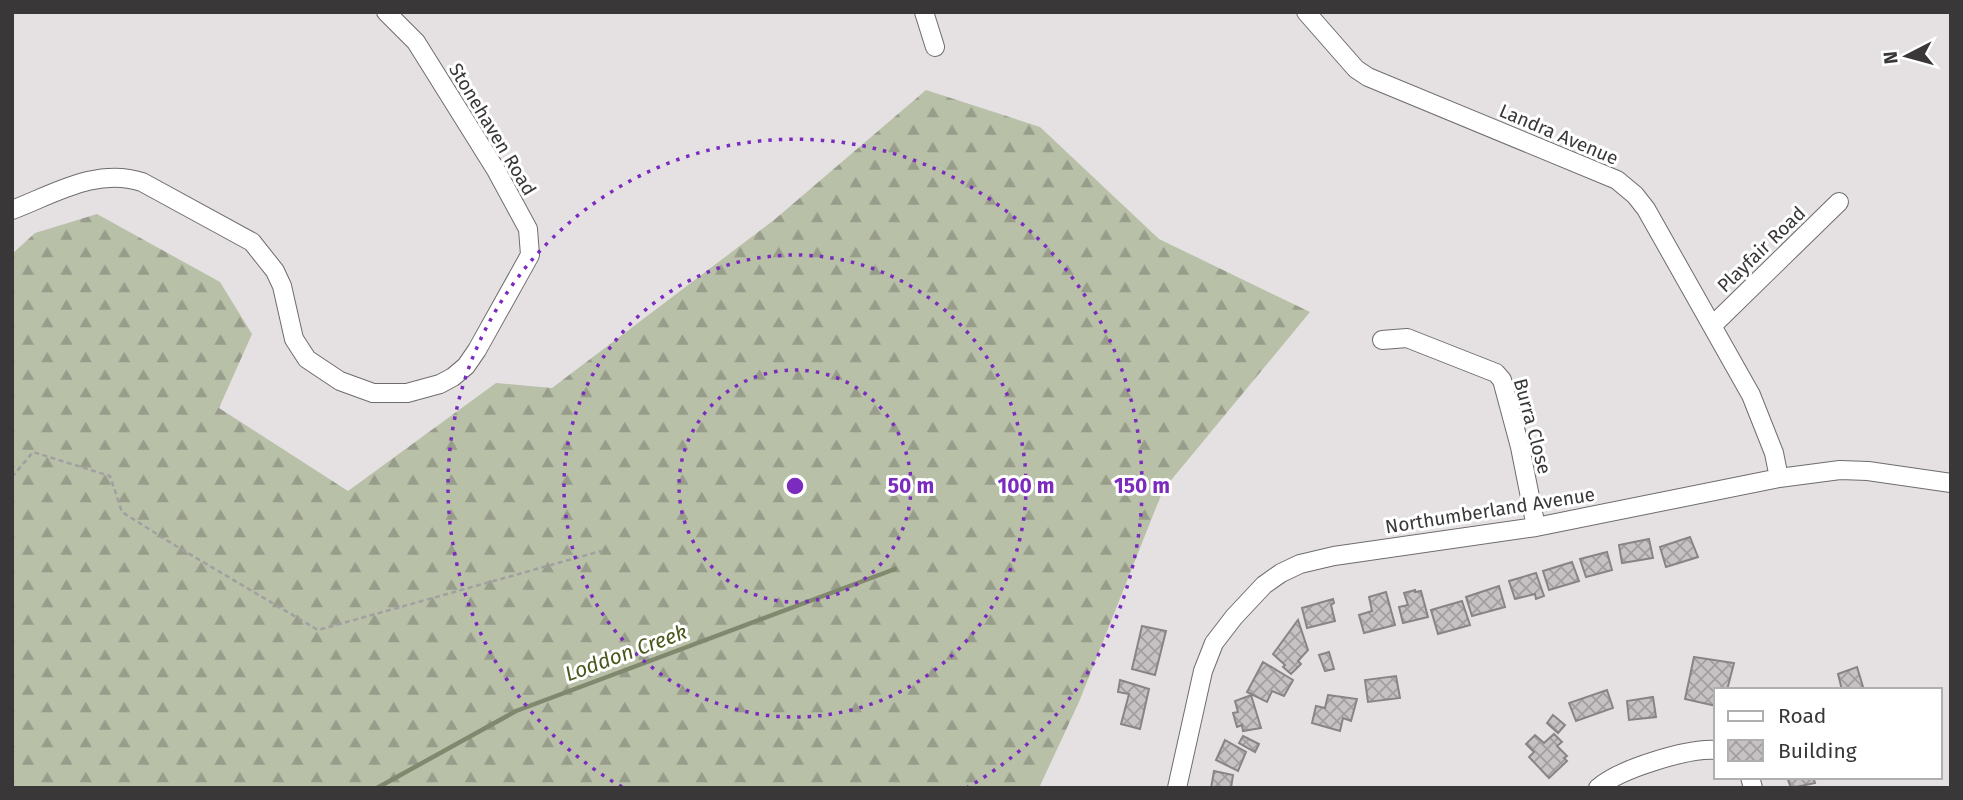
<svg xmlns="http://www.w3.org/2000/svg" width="1963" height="800" viewBox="0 0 1963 800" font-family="'Fira Sans',sans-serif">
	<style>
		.forest { fill: url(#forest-firs) }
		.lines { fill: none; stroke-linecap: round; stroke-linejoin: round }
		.stream { stroke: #80886d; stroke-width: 4.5 }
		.building { fill: url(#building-cross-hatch); stroke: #888486; stroke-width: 2 }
		.street-casing { stroke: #6f6c6d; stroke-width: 20 }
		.path { stroke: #a29fa1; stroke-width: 2.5; stroke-dasharray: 5 3.5; stroke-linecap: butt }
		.street { stroke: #fff; stroke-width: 18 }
		.ring { fill: none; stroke: #7b2cbf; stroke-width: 3.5; stroke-dasharray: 3.5 7 }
		.labels { text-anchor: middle; stroke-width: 6; stroke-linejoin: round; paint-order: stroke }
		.street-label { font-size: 19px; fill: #393738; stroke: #fff }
		.water-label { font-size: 21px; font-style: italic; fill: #4a571c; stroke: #fff }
		.centre { fill: #7b2cbf; stroke: #fff; stroke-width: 3.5 }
		.ring-label { font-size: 21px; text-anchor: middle; font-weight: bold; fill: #7b2cbf; stroke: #fff; stroke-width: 6; stroke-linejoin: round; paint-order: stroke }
	</style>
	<defs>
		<pattern id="forest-firs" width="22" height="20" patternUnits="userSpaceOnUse" patternTransform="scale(1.75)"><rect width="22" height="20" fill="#b9c0a8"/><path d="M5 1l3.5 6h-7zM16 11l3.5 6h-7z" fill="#979d8a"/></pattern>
		<pattern id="building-cross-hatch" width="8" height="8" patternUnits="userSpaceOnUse" patternTransform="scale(1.75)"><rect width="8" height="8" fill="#c6c2c3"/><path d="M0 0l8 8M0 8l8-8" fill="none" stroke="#a29e9f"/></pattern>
	</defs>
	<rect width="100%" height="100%" fill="#e5e1e3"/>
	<path class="forest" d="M926,90L1040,127L1159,239L1310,312L1163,490L1079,702L1039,788H12V254L35,233L97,214L220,282L252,334L219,408L348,491L496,383L552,388L774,220Z"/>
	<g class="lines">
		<path class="stream" d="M377,788L516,711L895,569"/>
	</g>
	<path class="building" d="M1690,537L1698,557L1666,567L1660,547Z
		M1649,539L1653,558L1622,563L1619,545Z
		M1607,552L1612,570L1586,577L1580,559Z
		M1572,562L1579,581L1549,590L1543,571Z
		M1536,573L1544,596L1536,599L1535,594L1515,599L1509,581Z
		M1499,586L1505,607L1472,616L1466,597Z
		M1415,590V592L1421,591L1428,617L1403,623L1399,607L1408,605L1404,593Z
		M1386,592L1395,625L1364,633L1359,615L1372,611L1369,597Z
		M1333,599L1334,603L1331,605L1335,621L1307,628L1302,608Z
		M1462,601L1470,625L1438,634L1431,610Z
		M1298,620L1308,650L1298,661L1301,664L1291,674L1283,667L1285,665L1273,654Z
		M1142,626L1166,631L1155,675L1132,669Z
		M1329,652L1334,669L1325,671L1319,655Z
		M1694,657L1734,663L1727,690H1716V706L1685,699Z
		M1263,662L1293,680L1284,696L1272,691L1267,702L1247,692Z
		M1857,667L1864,690H1842L1838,674Z
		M1396,676L1400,698L1368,702L1365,680Z
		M1120,680L1149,689L1140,729L1121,724L1129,694L1118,692Z
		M1607,690L1613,708L1576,721L1569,703Z
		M1251,695L1261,728L1243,731L1242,725L1237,727L1233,713L1238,712L1235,701Z
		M1328,695L1357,699L1351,721L1343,718L1340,731L1312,723L1316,706L1325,708Z
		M1653,697L1656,717L1629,720L1627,701Z
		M1553,715L1565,725L1558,733L1547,723Z
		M1554,734L1562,742L1557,746L1567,756L1564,758L1567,761L1549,778L1529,757L1534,752L1526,744L1535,735L1544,743Z
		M1243,736L1259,744L1255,752L1239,743Z
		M1225,740L1246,752L1238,771L1216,760Z
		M1214,771L1233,775L1231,788H1211Z
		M1787,777H1813L1815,783L1791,788Z"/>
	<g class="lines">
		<defs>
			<path id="street" d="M924,12L935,47
				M1306,12L1356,69L1368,77L1617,180L1635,195L1646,209L1751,395L1774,453L1779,478
				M12,210C54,194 97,167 142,182L252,242L275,271L282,286L294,339L307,359L340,381L373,393H407L440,384L453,377L466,366L477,350L530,255L528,229L496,170L416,42L386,12
				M1712,326L1839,202
				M1382,340L1407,338L1496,373L1502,380L1520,447L1536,527
				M1750,777L1753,788
				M1177,788L1203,671L1214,643L1234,617L1264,585L1281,573L1300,564L1334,556L1536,527L1779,478L1840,470L1868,471L1951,483
				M1598,788C1619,769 1688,748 1716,750"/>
		</defs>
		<use href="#street" class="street-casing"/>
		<path class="path" d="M12,477L33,452L110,476L122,512L176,546L318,630L601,551"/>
		<use href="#street" class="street"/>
	</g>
	<g class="ring">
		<circle cx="795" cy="486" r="116"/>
		<circle cx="795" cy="486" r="231"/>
		<path d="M622 787A347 347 0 1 1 968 787"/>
	</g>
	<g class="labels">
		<g class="street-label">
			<text transform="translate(493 129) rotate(59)" y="7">Stonehaven Road</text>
			<text transform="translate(1559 134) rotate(23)" y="7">Landra Avenue</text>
			<text transform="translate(1761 249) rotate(-44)" y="7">Playfair Road</text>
			<text transform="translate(1533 426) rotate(75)" y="7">Burra Close</text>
			<text transform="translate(1490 510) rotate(-9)" y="7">Northumberland Avenue</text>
		</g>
		<g class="water-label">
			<text transform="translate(626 653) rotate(-20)" y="7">Loddon Creek</text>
		</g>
	</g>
	<circle cx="795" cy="486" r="10" class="centre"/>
	<g class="ring-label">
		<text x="911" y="493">50 m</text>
		<text x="1026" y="493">100 m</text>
		<text x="1142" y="493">150 m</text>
	</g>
	<rect width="1963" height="800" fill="none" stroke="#393738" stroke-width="28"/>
	<rect x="1714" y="688" width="228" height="91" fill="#ffffff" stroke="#b0afaf" stroke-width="2"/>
	<rect x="1728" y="711" width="35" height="10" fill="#ffffff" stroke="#b0afaf" stroke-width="2"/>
	<text x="1778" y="723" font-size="21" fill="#393738">Road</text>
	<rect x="1728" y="740" width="35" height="21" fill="url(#building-cross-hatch)" stroke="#b0afaf" stroke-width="2"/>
	<text x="1778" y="758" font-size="21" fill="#393738">Building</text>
	<g transform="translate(1907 56) rotate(264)" stroke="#ffffff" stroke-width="5" paint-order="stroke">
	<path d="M0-5L12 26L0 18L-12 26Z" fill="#393738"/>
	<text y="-10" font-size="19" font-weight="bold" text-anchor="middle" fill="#393738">N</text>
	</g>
</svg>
